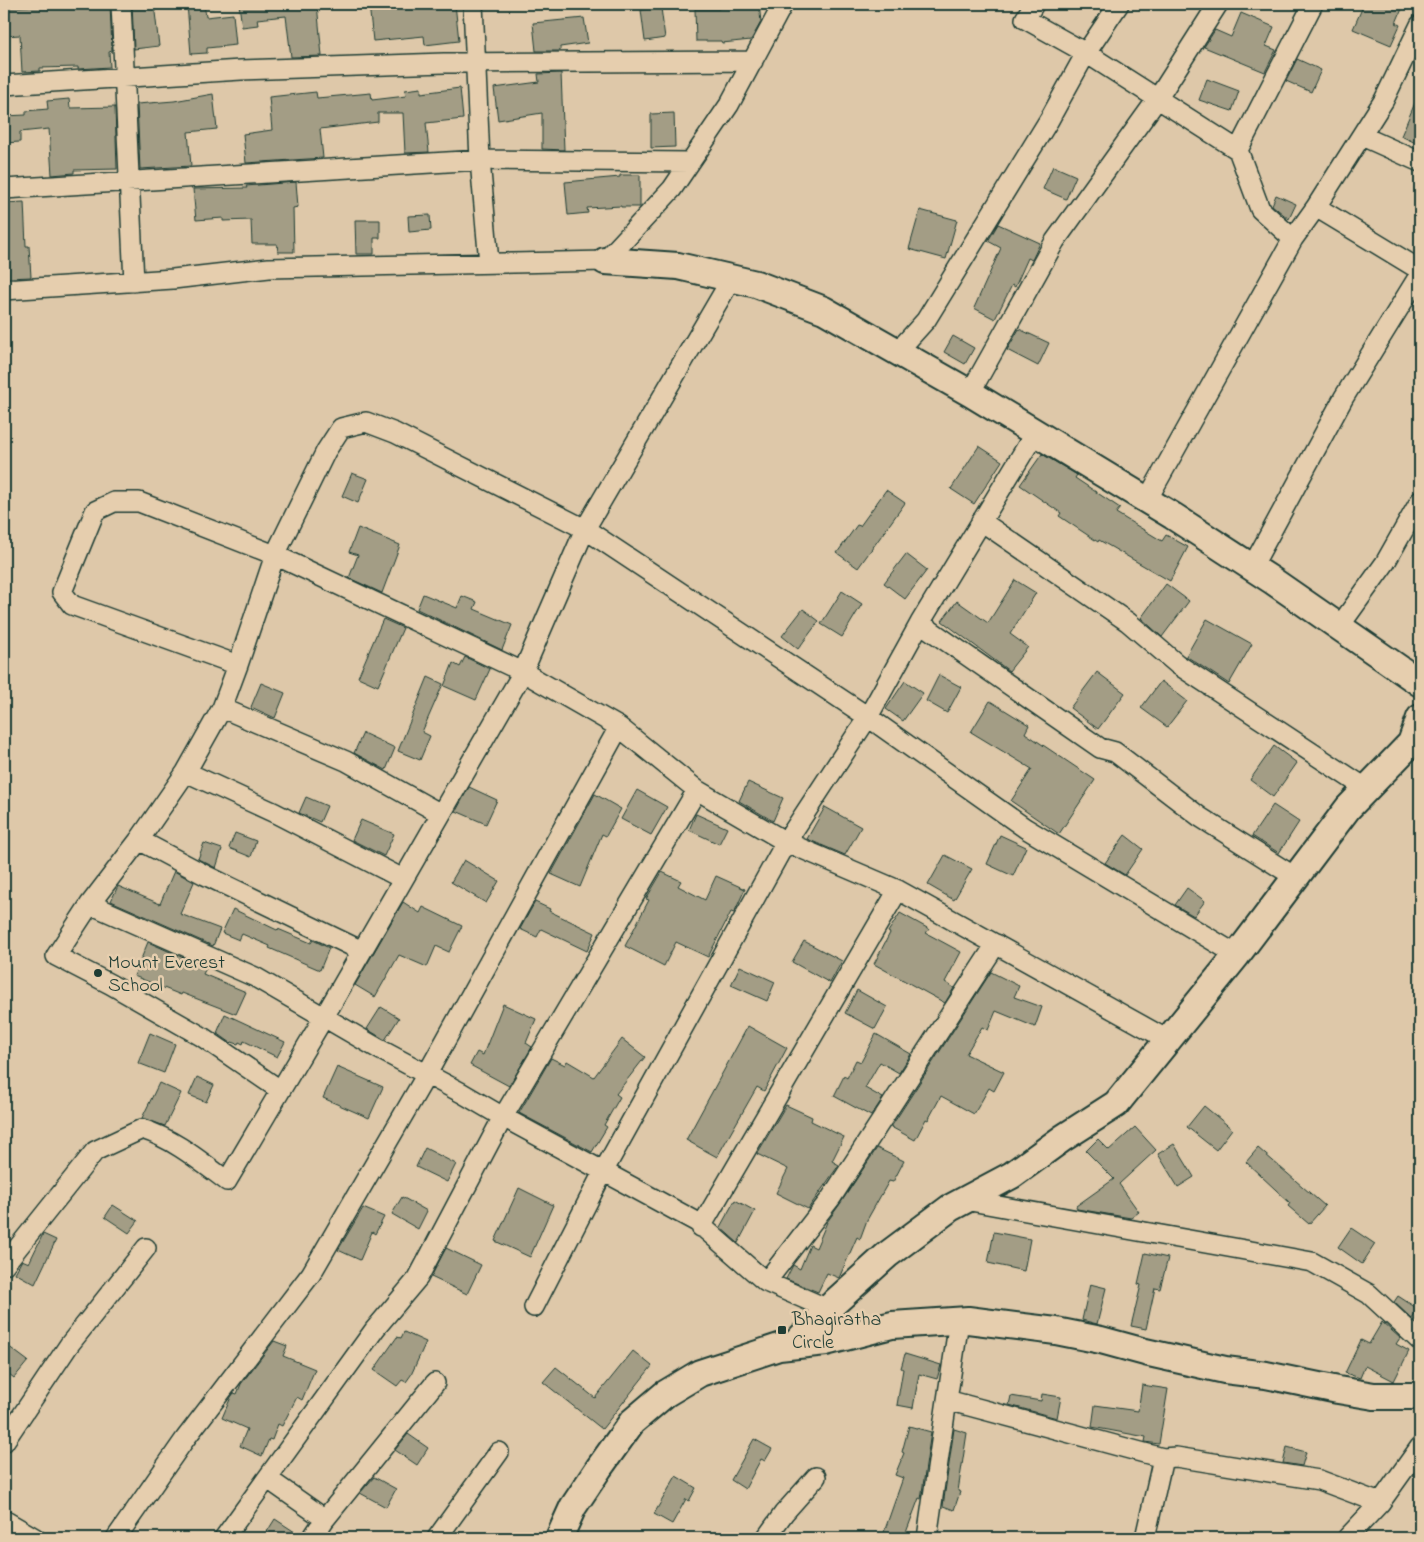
<svg xmlns="http://www.w3.org/2000/svg" width="1424" height="1542" viewBox="0 0 1424 1542" font-family="'Indie Flower',sans-serif">
	<style>
		.building { fill: #a39d85; stroke: #1f3d34 }
		.lines { fill: none; stroke-linecap: round; stroke-linejoin: round }
		.street-casing { stroke: #1f3d34; stroke-width: 22 }
		.secondary-casing { stroke: #1f3d34; stroke-width: 30 }
		.street { stroke: #e6ceae; stroke-width: 19 }
		.secondary { stroke: #e6ceae; stroke-width: 26 }
		.poi-dot { fill: #1f3d34; stroke: #e6ceae; stroke-width: 2 }
		.labels { text-anchor: middle; stroke-width: 5; stroke-linejoin: round; paint-order: stroke }
		.poi-label { font-size: 20px; fill: #1f3d34; stroke: #e6ceae; text-anchor: start }
	</style>
	<rect width="100%" height="100%" fill="#dec8a9"/>
	<filter id="ink" filterUnits="userSpaceOnUse"><feTurbulence type="fractalNoise" baseFrequency=".02" numOctaves="2"/><feDisplacementMap in="SourceGraphic" scale="10" xChannelSelector="R" yChannelSelector="G"/><feConvolveMatrix kernelMatrix="1 2 1 2 8 2 1 2 1" color-interpolation-filters="sRGB"/></filter>
	<g filter="url(#ink)">
		<path class="building" d="M50,4H110L112,51L109,52L110,67L78,69V67L40,68V71L22,72L20,35L4,36V8Z
			M132,4H154L159,46L134,49Z
			M187,4H204L206,17L233,14L236,45L207,48V53L191,54Z
			M239,4H317L322,56L291,57L286,16L257,19L258,25L242,27Z
			M369,4H455L459,41L425,45L424,36L373,41Z
			M759,4L761,22L751,40L722,43L721,41H696L695,9H719V8Z
			M1364,4H1404L1396,23L1400,25L1391,45L1353,29Z
			M661,8L665,38L645,41L641,10Z
			M1241,13L1274,27L1266,46L1276,50L1265,72L1204,47L1215,30L1231,37Z
			M584,18L588,43L560,47V51H536L533,23Z
			M1297,59L1321,70L1311,92L1286,81Z
			M561,73L564,150L542,149V113L498,120L494,88L539,82L538,74Z
			M1207,79L1239,91L1232,111L1199,100Z
			M421,88V93L460,88L463,119L426,123L429,152L405,153L403,113H378V122L320,129L323,158L246,163L243,134L272,130L269,97L316,92L317,98L371,93L372,100L406,96L405,90Z
			M1420,91V145L1401,136Z
			M213,94L217,129L188,132L191,166L140,169L137,104L174,101Z
			M69,99L70,108L115,107L117,169L74,170V173L52,175L49,129L20,132V142L4,143V116L26,115V111L48,109L47,101Z
			M674,113L675,147L651,148V114Z
			M1053,166L1076,176L1066,199L1043,189Z
			M620,175H640V207H621V206L587,208L588,213L568,215L565,182L620,177Z
			M296,182L298,207L293,208L294,252H278L277,244H252L251,220L223,221V218L196,220L193,189L247,188L246,186Z
			M1276,195L1296,204L1289,219L1272,205Z
			M24,202L26,246H29L31,277L8,278L4,203Z
			M920,210L957,220L946,259L909,249Z
			M430,215L431,230L409,232L408,216Z
			M355,220H380V238H374V254H356Z
			M998,224L1040,243L1032,260L1028,258L1015,287L1012,285L995,319L974,308L1001,248L988,241Z
			M1019,329L1049,343L1038,366L1007,350Z
			M953,336L974,348L965,364L944,352Z
			M979,446L1002,461L974,504L951,489Z
			M1042,454L1077,475L1075,478L1120,508L1116,513L1162,541L1166,535L1188,547L1170,581L1099,540L1098,542L1059,516L1061,513L1020,485Z
			M352,473L368,479L358,503L342,496Z
			M886,490L905,503L858,568L837,553L857,525L860,526Z
			M358,528L400,545L382,593L349,578L358,555L349,552Z
			M906,554L927,570L905,599L884,583Z
			M1015,580L1036,593L1010,634L1028,647L1009,671L942,621L957,601L988,623Z
			M1166,584L1189,601L1162,637L1141,618Z
			M842,591L862,604L842,637L821,624Z
			M423,594L457,608L462,596L477,602L474,609L512,625L502,650L417,609Z
			M803,609L819,621L798,649L782,636Z
			M383,619L403,628L378,686L358,677Z
			M1207,619L1252,644L1229,684L1186,656Z
			M465,657L490,669L476,700L444,686L453,663L460,667Z
			M1097,672L1125,693L1098,729L1070,708Z
			M939,675L961,687L947,713L926,701Z
			M428,677L443,684L422,732L430,736L420,760L398,751Z
			M905,681L923,693L903,721L886,709Z
			M1161,681L1187,701L1167,727L1141,708Z
			M261,683L285,693L275,718L251,707Z
			M990,701L1029,725L1025,733L1095,780L1059,834L1011,801L1032,769L971,732Z
			M363,733L395,748L386,770L354,753Z
			M1274,746L1297,763L1273,797L1250,780Z
			M748,782L783,798L773,821L739,801Z
			M469,787L497,800L486,824L456,811Z
			M637,790L667,807L651,835L621,819Z
			M595,794L621,809L606,836L602,834L580,887L551,874Z
			M306,797L327,806L320,822L299,813Z
			M1273,805L1299,822L1279,853L1252,836Z
			M825,807L861,827L845,855L807,839Z
			M696,814L727,828L719,844L689,830Z
			M361,820L394,834L384,856L352,840Z
			M235,833L256,841L251,857L229,848Z
			M1000,835L1026,847L1013,876L987,864Z
			M1125,835L1143,849L1125,875L1105,863Z
			M204,843L222,849L216,868L198,859Z
			M945,855L972,869L954,900L928,885Z
			M464,860L499,881L486,903L451,882Z
			M174,871L194,882L180,914L220,929L213,946L111,901L118,886L160,904Z
			M662,872L681,881L678,886L705,900L716,876L745,889L734,913L731,912L708,957L676,942L664,966L625,946L649,900L646,899Z
			M1187,888L1205,901L1194,916L1175,905Z
			M403,902L420,913L423,907L462,926L449,952L436,946L427,967L399,955L375,997L355,985Z
			M535,902L550,909L549,911L595,933L587,951L541,929L537,937L520,929Z
			M233,909L277,930L278,929L311,943L313,940L329,948L320,970L269,948L270,946L242,934L239,940L222,933Z
			M900,913L929,929L926,933L961,952L945,982L954,988L945,1003L874,964L890,933L888,932Z
			M804,941L842,961L830,983L792,962Z
			M148,942L206,968L203,974L246,992L236,1014L182,993L181,995L134,976Z
			M740,966L775,982L767,1001L731,985Z
			M991,972L1019,986L1014,997L1042,1007L1035,1027L996,1011L988,1030L982,1027L966,1054L1004,1072L994,1091L989,1088L974,1114L941,1096L928,1120L926,1119L915,1140L891,1127Z
			M857,990L887,1007L875,1029L845,1013Z
			M503,1004L536,1019L526,1043L532,1047L509,1086L470,1065L477,1052L483,1055Z
			M381,1007L399,1018L385,1040L367,1029Z
			M225,1014L285,1042L277,1057L244,1041L243,1044L239,1042L238,1044L232,1042L231,1043L217,1033Z
			M748,1026L787,1048L764,1091L757,1087L717,1157L686,1140Z
			M150,1033L175,1044L164,1073L138,1063Z
			M876,1034L911,1054L899,1073L880,1062L865,1088L883,1098L871,1116L834,1096L844,1076L847,1078L856,1060L861,1062Z
			M622,1039L645,1057L616,1094L620,1097L604,1125L607,1127L592,1152L519,1113L551,1058L565,1065L567,1061L594,1077Z
			M337,1067L383,1087L369,1118L323,1098Z
			M197,1077L214,1085L206,1102L189,1095Z
			M159,1083L181,1093L165,1126L142,1118Z
			M786,1105L812,1117L811,1121L844,1137L832,1161L839,1165L808,1209L776,1193L788,1169L757,1154Z
			M1204,1106L1232,1129L1216,1150L1187,1127Z
			M1135,1127L1156,1150L1119,1184L1139,1212L1131,1218L1077,1209L1076,1206L1114,1179L1086,1151L1098,1139L1109,1150Z
			M1174,1144L1194,1177L1178,1187L1158,1154Z
			M425,1148L456,1164L447,1182L416,1167Z
			M877,1148L904,1161L893,1182L889,1181L867,1220L860,1239L857,1237L839,1278L827,1273L818,1292L786,1279L793,1265L800,1269L810,1245L816,1248L827,1222L840,1204Z
			M1258,1148L1325,1206L1309,1224L1288,1206L1290,1203L1246,1162Z
			M519,1188L553,1205L530,1257L495,1241Z
			M402,1197L427,1211L418,1229L392,1214Z
			M735,1200L755,1211L738,1243L720,1227Z
			M113,1205L138,1221L129,1233L105,1217Z
			M363,1208L384,1217L375,1234L372,1232L360,1260L338,1250Z
			M1351,1228L1375,1244L1362,1264L1338,1247Z
			M994,1232L1030,1239L1024,1271L988,1263Z
			M43,1234L56,1240L35,1284L15,1273L22,1260L29,1263Z
			M446,1248L481,1265L467,1294L431,1277Z
			M1145,1253L1168,1258L1160,1289L1155,1288L1146,1329L1131,1326L1141,1285L1138,1284Z
			M1090,1284L1106,1288L1097,1324L1082,1320Z
			M1398,1296L1418,1309L1412,1319L1394,1302Z
			M1382,1322L1400,1338L1396,1344L1409,1351L1394,1381L1365,1366L1360,1378L1345,1373L1361,1340L1369,1344Z
			M404,1332L426,1342L411,1375L406,1382L402,1380L397,1386L374,1370L397,1337L401,1338Z
			M274,1341L287,1346L283,1356L315,1369L302,1400L297,1397L282,1426L278,1424L272,1440L269,1439L262,1456L240,1446L247,1429L222,1418L231,1397L234,1393L237,1394L241,1384Z
			M4,1343L28,1361L14,1378L4,1370Z
			M633,1351L652,1366L602,1429L543,1382L556,1367L595,1398Z
			M905,1354L941,1365L937,1379L919,1374L913,1408L897,1405L903,1369L901,1368Z
			M1142,1385L1168,1389L1159,1444L1145,1442L1146,1437L1092,1427L1095,1405L1138,1411Z
			M1042,1394L1061,1397L1057,1418L1009,1405L1011,1396L1041,1401Z
			M909,1426L931,1432L921,1499L919,1498L904,1538H882L903,1478L895,1475L904,1453L902,1452Z
			M954,1429L967,1433L958,1491L960,1492L954,1510L943,1506Z
			M408,1434L428,1448L417,1465L395,1450Z
			M754,1439L772,1449L765,1461L761,1459L745,1489L731,1480Z
			M1287,1447L1306,1452L1302,1466L1283,1463Z
			M676,1476L696,1488L689,1501L686,1499L672,1524L654,1514Z
			M374,1477L396,1489L386,1507L360,1493Z
			M275,1519L301,1536V1538H263Z"/>
		<g class="lines">
			<defs>
				<path id="street" d="M121,4L134,282
					M473,4L480,160L489,263
					M1034,4L1025,19L1086,53L1238,150
					M4,85L241,70L444,63L753,61
					M1362,136L1420,162
					M4,189L480,160L690,162
					M1316,207L1384,100L1420,25
					M1293,239L1316,207L1420,270
					M4,290L173,279L269,268L605,261L672,189L729,105L783,4
					M898,351L926,320L1049,120L1086,53L1119,4
					M970,393L1055,241L1158,98L1218,4
					M1147,500L1293,239L1260,209L1238,150L1313,4
					M981,521L1128,622L1177,664L1367,789
					M1252,567L1344,397L1420,274
					M920,623L1100,748L1115,752L1200,817L1295,877
					M1339,627L1385,563L1420,501
					M238,665L72,605L62,592L95,511L114,502H139L275,555L523,672L585,529L732,278
					M222,708L346,761L441,814
					M186,772L275,813L403,879
					M139,840L90,904L56,956L110,984L201,1036L280,1090
					M90,904L255,977L379,1049L462,1093L503,1117L697,1222L766,1282L828,1309
					M362,951L205,875L139,840L186,772L222,708L238,665L275,555L326,451L341,428L366,422L395,433L585,529L868,717L1025,828L1237,955
					M965,1200L1312,1262L1369,1294L1420,1341
					M701,1227L898,890
					M4,1265L95,1151L142,1129C174,1139 200,1161 227,1181L324,1017L523,672L619,727L697,790L786,842L898,890L1168,1040
					M766,1282L831,1198L996,944
					M534,1307L603,1172L786,842L868,717L920,623L1035,433
					M947,1400L959,1321
					M4,1442L69,1345L146,1248
					M268,1479L325,1519
					M4,1520L35,1538
					M116,1538L185,1439L311,1274L427,1074L619,727
					M224,1538L375,1329L418,1278L503,1117L697,790
					M312,1538L325,1519L435,1383
					M437,1538L499,1452
					M766,1538L784,1513L816,1477
					M927,1538L947,1400L1163,1458L1176,1457L1319,1480L1380,1503
					M1145,1538L1163,1458
					M1347,1538L1380,1503L1420,1447"/>
				<path id="secondary" d="M605,261L678,266L756,284L824,310L970,393L1173,516L1273,581L1420,683
					M794,1345L835,1302L887,1255L950,1208L1012,1175L1063,1138L1116,1104L1237,955L1348,808L1411,743L1420,718
					M559,1538L573,1507L599,1468L632,1422L665,1394L700,1373L779,1347L826,1342L892,1325L968,1320L1056,1331L1101,1340L1145,1352L1225,1370L1266,1375L1338,1390L1374,1396H1420"/>
			</defs>
			<use href="#street" class="street-casing"/>
			<use href="#secondary" class="secondary-casing"/>
			<use href="#street" class="street"/>
			<use href="#secondary" class="secondary"/>
		</g>
	</g>
	<g class="poi-dot">
		<circle cx="98" cy="973" r="5"/>
		<rect x="777" y="1325" width="10" height="10" rx="2.5"/>
	</g>
	<g class="labels">
		<g class="poi-label">
			<text x="108" y="968">Mount Everest<tspan x="108" dy="23">School</tspan></text>
			<text x="792" y="1325">Bhagiratha<tspan x="792" dy="23">Circle</tspan></text>
		</g>
	</g>
	<rect width="1424" height="1542" fill="none" stroke="#e6ceae" stroke-width="20"/>
	<rect x="10" y="10" width="1404" height="1522" fill="none" stroke="#1f3d34" stroke-width="2" filter="url(#ink)"/>
</svg>
